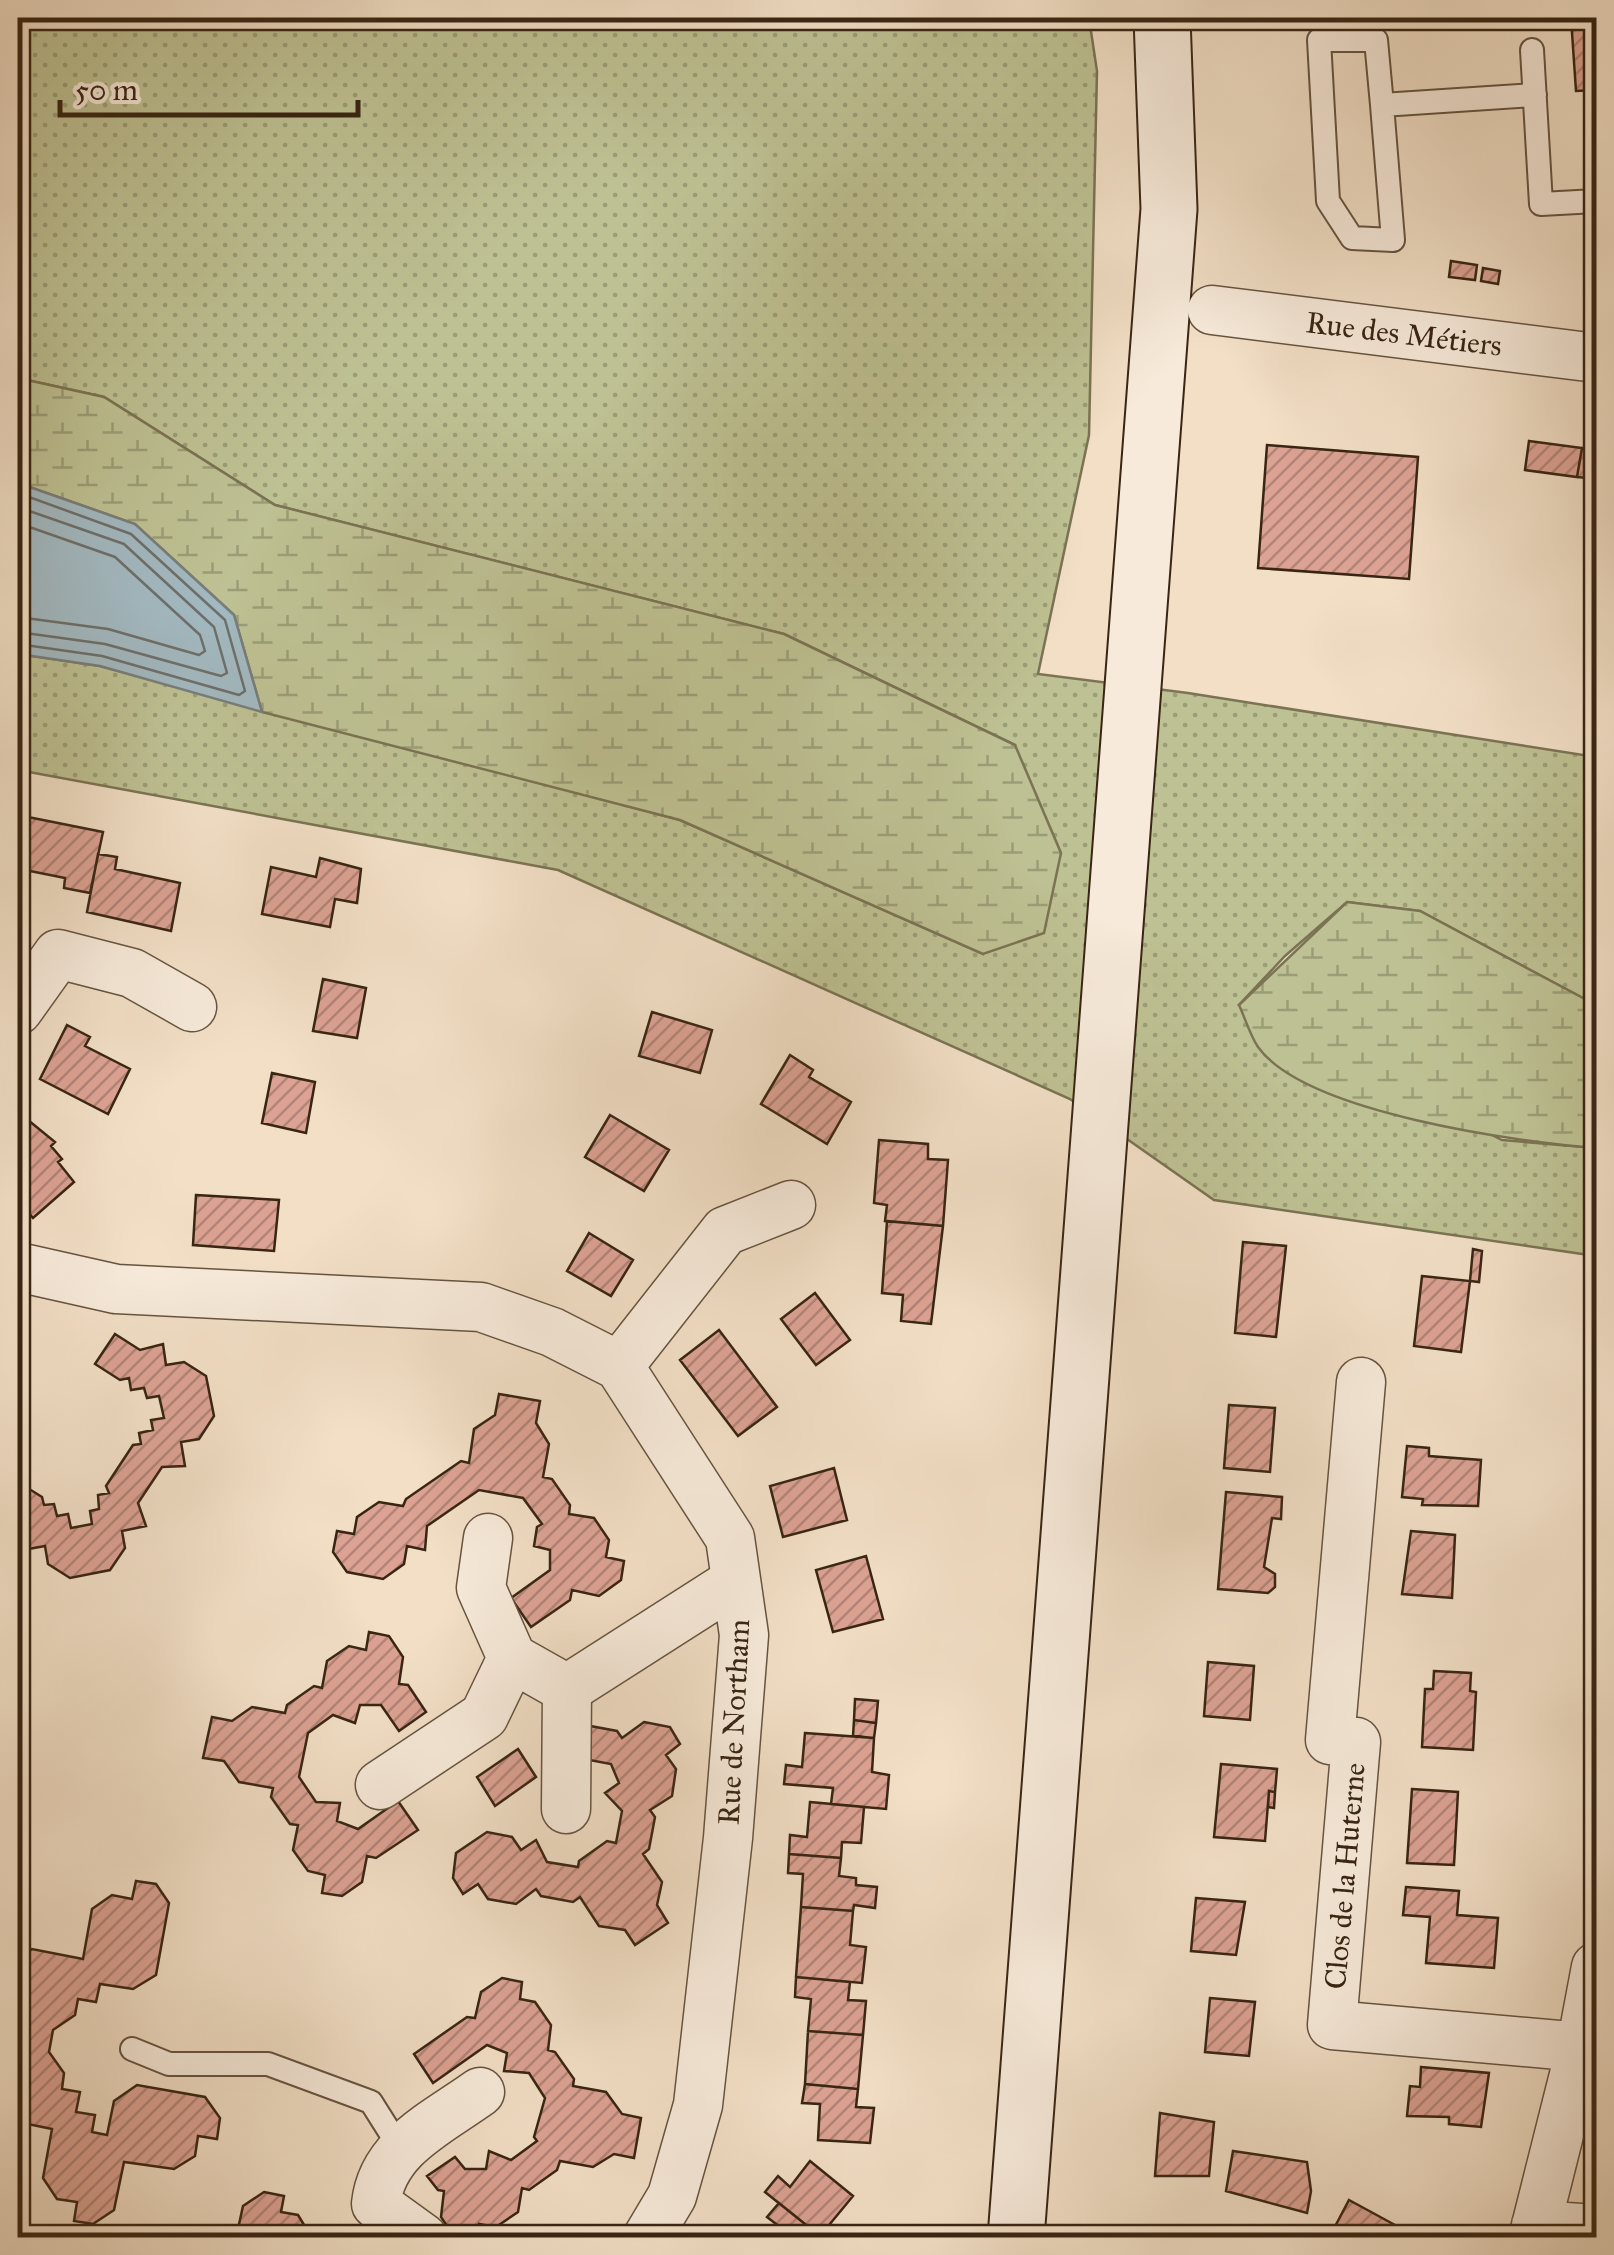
<svg xmlns="http://www.w3.org/2000/svg" width="1614" height="2255" viewBox="0 0 1614 2255" font-family="'IM FELL Great Primer',serif">
	<style>
		.grass { fill: url(#grass-dots); stroke: #7b7353; stroke-width: 2.5 }
		.wetland { fill: url(#wetland-marsh); stroke: #7b7353; stroke-width: 2.5 }
		.water { fill: #a2b9c1; stroke: #787e7b; stroke-width: 2.5 }
		.lines { fill: none; stroke-linecap: round; stroke-linejoin: round }
		.shore { stroke: #6d6f6a; stroke-width: 2.5 }
		.building { fill: url(#building-hatch); stroke: #382513; stroke-width: 2.5 }
		.lane-casing { stroke: #665440; stroke-width: 26 }
		.street-casing { stroke: #665440; stroke-width: 51 }
		.secondary-casing { stroke: #382513; stroke-width: 59 }
		.lane { stroke: #f7eada; stroke-width: 22 }
		.street { stroke: #f7eada; stroke-width: 48 }
		.secondary { stroke: #f7eada; stroke-width: 55 }
		.labels { text-anchor: middle; stroke-width: 8; stroke-linejoin: round; paint-order: stroke }
		.street-label { font-size: 30px; fill: #382513; stroke: #f7eada }
	</style>
	<defs>
		<pattern id="grass-dots" width="8" height="8" patternUnits="userSpaceOnUse" patternTransform="scale(2.5)"><rect width="8" height="8" fill="#bec193"/><path d="M2 2h.1M6 6h.1" fill="none" stroke="#9b9d77" stroke-width="1.8" stroke-linecap="round"/></pattern>
		<pattern id="wetland-marsh" width="20" height="14" patternUnits="userSpaceOnUse" patternTransform="scale(2.5)"><rect width="20" height="14" fill="#bec193"/><path d="M1 5h8M5 5V1M11 12h8M15 12V8" fill="none" stroke="#9b9d77"/></pattern>
		<pattern id="building-hatch" width="6" height="6" patternUnits="userSpaceOnUse" patternTransform="scale(2.5)"><rect width="6" height="6" fill="#dca293"/><path d="M-1 1l2-2M0 6l6-6M5 7l2-2" fill="none" stroke="#b38477"/></pattern>
	</defs>
	<rect width="100%" height="100%" fill="#f2dfc6"/>
	<filter id="stains"><feTurbulence type="fractalNoise" baseFrequency=".002" numOctaves="4"/><feColorMatrix values="0 0 0 0 .2 0 0 0 0 .09 0 0 0 0 .02 0 0 0 .5 -.17"/></filter>
	<radialGradient id="worn" r=".72"><stop offset=".6" stop-color="#630" stop-opacity="0"/><stop offset="1" stop-color="#630" stop-opacity=".3"/></radialGradient>
	<path class="grass" d="M18,18H1089L1097,71L1089,435L1038,674L1188,693L1596,757V1005L1420,911L1347,902L1285,956L1239,1005L1502,1140L1596,1148V1256L1214,1200L1070,1099L558,870L18,770V654L100,666L680,820L983,954L1015,745L784,634L275,505L104,397L18,378Z"/>
	<path class="wetland" d="M18,378L104,397L275,505L784,634L1015,745L1061,853L1044,933L983,954L680,820L262,712L234,615L135,524L18,483Z
		M1347,902L1420,911L1596,1005V1148C1518,1142 1305,1113 1258,1047C1250,1035 1245,1018 1239,1005Z"/>
	<path class="water" d="M18,483L135,524L234,615L262,712L100,666L18,654Z"/>
	<g class="lines">
		<path class="shore" d="M18,493L131,534L225,620L245,691L239,695L102,656L18,644
			M18,507L124,544L214,627L227,673L221,676L105,644L18,632
			M18,523L115,557L200,635L205,651L199,655L108,629L18,617"/>
	</g>
	<path class="building" d="M1571,18H1596V90L1576,91Z
		M1451,261L1477,265L1475,280L1449,277Z
		M1483,268L1500,271L1498,284L1481,281Z
		M1529,441L1582,448L1577,477L1525,470Z
		M1267,445L1418,457L1409,579L1258,568Z
		M1582,448L1596,450V479L1577,477Z
		M28,817L103,832L90,893L64,888L65,878L20,869Z
		M98,854L117,857L115,869L180,883L171,931L87,912Z
		M320,858L361,869L357,903L335,899L330,927L262,914L271,867L316,877Z
		M323,979L366,988L357,1038L313,1031Z
		M652,1012L712,1030L700,1073L639,1056Z
		M67,1025L90,1037L85,1046L130,1069L108,1114L40,1079Z
		M790,1055L813,1070L809,1077L851,1102L827,1144L761,1104Z
		M272,1073L315,1082L306,1133L262,1123Z
		M610,1115L669,1150L644,1191L585,1157Z
		M28,1120L55,1142L51,1146L62,1159L58,1162L74,1182L33,1218L18,1201V1129Z
		M879,1140L928,1144V1159L948,1160L943,1226L885,1221L887,1205L874,1203Z
		M196,1195L279,1200L274,1251L193,1245Z
		M887,1221L943,1226L931,1324L901,1321L903,1295L882,1293Z
		M589,1233L633,1260L611,1296L567,1271Z
		M1243,1242L1286,1246L1276,1337L1235,1333Z
		M1473,1249L1482,1251L1479,1282L1470,1281Z
		M1422,1276L1470,1281L1461,1352L1414,1346Z
		M815,1293L850,1340L816,1365L781,1319Z
		M719,1330L777,1407L738,1436L680,1360Z
		M115,1334L140,1350L163,1344L166,1365L184,1362L206,1376L214,1416L199,1439L181,1442L185,1466L162,1467L138,1503L146,1526L122,1531L125,1548L110,1570L70,1578L48,1564L45,1546L23,1550L18,1482L42,1497L44,1505L54,1504L57,1516L68,1514L71,1528L92,1524L90,1511L99,1509L98,1495L109,1493L106,1486L133,1445L141,1444L139,1433L153,1430L151,1420L164,1418L159,1396L147,1398L144,1388L131,1390L129,1378L120,1380L95,1364Z
		M499,1394L540,1401L536,1423L549,1444L543,1477L552,1479L570,1505L569,1514L594,1518L609,1540L606,1557L624,1561L621,1580L599,1596L572,1590L570,1600L531,1627L511,1598L550,1570V1550L534,1546L537,1527L542,1524L523,1498L479,1490L427,1526L425,1550L407,1546L404,1564L383,1579L347,1572L333,1552L337,1531L354,1534L357,1517L379,1502L403,1506L406,1499L461,1461L469,1463L474,1429L495,1415Z
		M1229,1405L1275,1408L1270,1472L1224,1468Z
		M1407,1446L1429,1448V1456L1481,1460L1478,1506L1422,1505L1423,1499L1402,1497Z
		M834,1468L847,1520L783,1537L770,1486Z
		M1226,1492L1282,1497L1281,1519L1272,1518L1266,1555L1264,1567L1275,1574V1587L1268,1593L1218,1589Z
		M1411,1531L1455,1535L1452,1598L1402,1594Z
		M866,1556L883,1619L833,1632L816,1570Z
		M369,1632L389,1636L403,1657L399,1684L408,1685L426,1712L399,1731L381,1705H360L355,1723L333,1715L308,1733L299,1777L316,1802L340,1803L337,1821L358,1829L398,1801L418,1830L376,1858L367,1856L362,1882L342,1896L322,1893L325,1875L308,1871L293,1850L298,1825L290,1824L271,1797L273,1788L239,1782L224,1761L203,1758L212,1717L232,1721L252,1707L285,1713L287,1705L314,1686L322,1688L327,1661L349,1646L366,1650Z
		M1208,1662L1254,1666L1250,1720L1204,1716Z
		M1434,1671L1471,1673L1470,1691L1476,1692L1473,1750L1422,1747L1425,1689H1433Z
		M855,1699L878,1701L876,1723L854,1720Z
		M854,1720L876,1723L874,1738L853,1736Z
		M644,1722L670,1727L680,1744L666,1755L676,1769L672,1796L650,1810L655,1817L649,1849L643,1854L662,1882L657,1905L668,1923L635,1945L625,1930L599,1926L580,1897L573,1902L541,1896L536,1889L516,1904L488,1899L478,1884L463,1894L453,1878L456,1853L487,1832L512,1837L521,1850L536,1840L547,1862L578,1867L579,1861L607,1841L616,1843L622,1811L605,1793L619,1783L611,1764L579,1758L585,1725L617,1731L622,1738Z
		M805,1733L874,1738L872,1772L889,1775L886,1809L831,1804L833,1788L784,1784L786,1765L802,1767Z
		M518,1749L536,1777L495,1806L477,1777Z
		M1221,1764L1277,1769L1275,1792L1269,1791L1265,1841L1214,1837Z
		M1412,1789L1458,1792L1454,1865L1407,1863Z
		M1269,1791L1275,1792L1274,1808L1268,1807Z
		M810,1802L864,1807L861,1843L842,1842L841,1858L789,1854L790,1835L807,1837Z
		M789,1854L841,1858L839,1876L856,1878V1885L877,1887L875,1908L854,1905L853,1911L801,1907L803,1874L788,1873Z
		M136,1881L156,1884L169,1903L156,1975L133,1989L100,1984L96,2002L78,1999L75,2015L53,2030L49,2052L64,2073L62,2089L80,2092L76,2112L95,2115L92,2132L107,2135L114,2101L137,2085L205,2097L220,2118L217,2139L198,2136L195,2156L174,2169L124,2162L114,2210L93,2224L74,2221L77,2202L57,2199L43,2178L52,2129L18,2122V1960L32,1949L83,1959L92,1909L112,1895L132,1899Z
		M1406,1887L1459,1891L1457,1915L1498,1918L1494,1968L1426,1963L1430,1917L1403,1915Z
		M1196,1898L1245,1902L1236,1955L1191,1951Z
		M801,1907L853,1911L850,1945L866,1947L862,1983L796,1977Z
		M796,1977L850,1982L848,2000L866,2001L863,2035L808,2031L811,1999L795,1997Z
		M502,1978L522,1982L520,1999L535,2002L551,2025L548,2050L555,2052L574,2079L573,2086L606,2092L622,2114L641,2118L634,2158L614,2154L593,2167L560,2161L557,2170L529,2190L522,2188L518,2212L496,2227L479,2224L476,2238H455L441,2217L444,2191L438,2190L427,2176L455,2157L465,2169H486L489,2151L511,2160L537,2141L534,2137L545,2098L529,2073L504,2071L507,2053L487,2045L433,2083L414,2054L467,2017L475,2018L481,1992Z
		M1210,1998L1255,2002L1249,2056L1205,2052Z
		M808,2031L863,2035L858,2089L805,2084Z
		M1421,2067L1489,2073L1481,2127L1449,2124V2117L1407,2116L1410,2086L1420,2087Z
		M805,2084L858,2089L856,2107L874,2108L870,2143L818,2140L820,2104L802,2103Z
		M1160,2113L1214,2122L1209,2176H1155Z
		M1233,2151L1307,2162L1311,2191L1307,2213L1226,2191Z
		M810,2161L853,2196L820,2236L765,2192L778,2176L790,2187Z
		M264,2192L284,2196L281,2212L298,2215L312,2238H236L243,2206Z
		M1349,2200L1419,2238H1329Z
		M779,2203L820,2236L819,2238H772L780,2227L767,2217Z"/>
	<g class="lines">
		<defs>
			<path id="lane" d="M1532,50L1541,204L1596,201
				M1382,105L1376,40H1319L1328,201L1352,238L1393,240L1382,105L1535,95
				M132,2049L169,2064H268L371,2102L400,2148"/>
			<path id="street" d="M1212,310L1596,358
				M18,1010L58,954L132,973L192,1007
				M18,1267L116,1289L481,1307L552,1332L619,1366L730,1538L744,1635L728,1838L698,2105L672,2196L647,2238
				M619,1366L725,1231L791,1205
				M1361,1382L1330,1740L1356,1742L1332,2025L1581,2047
				M488,1538L481,1588L512,1658L567,1689L566,1809
				M567,1689L736,1581
				M380,1785L484,1716L512,1658
				M1536,2225L1596,2229
				M423,2238L376,2204C382,2147 437,2123 480,2092
				M1533,2238L1581,2047L1596,1967"/>
			<path id="secondary" d="M1016,2238L1169,209L1162,18"/>
		</defs>
		<use href="#lane" class="lane-casing"/>
		<use href="#street" class="street-casing"/>
		<use href="#secondary" class="secondary-casing"/>
		<use href="#lane" class="lane"/>
		<use href="#street" class="street"/>
		<use href="#secondary" class="secondary"/>
	</g>
	<g class="labels">
		<g class="street-label">
			<text transform="translate(1404 334) rotate(7)" y="10">Rue des Métiers</text>
			<text transform="translate(734 1722) rotate(-87)" y="10">Rue de Northam</text>
			<text transform="translate(1345 1876) rotate(-85)" y="10">Clos de la Huterne</text>
		</g>
	</g>
	<rect width="1614" height="2255" fill="none" stroke="#f2dfc6" stroke-width="60"/>
	<rect x="20" y="20" width="1574" height="2215" fill="none" stroke="#382513" stroke-width="5"/>
	<rect x="30" y="30" width="1554" height="2195" fill="none" stroke="#382513" stroke-width="2.5"/>
	<path d="M60 100v15h298v-15" fill="none" stroke="#382513" stroke-width="5"/>
	<text x="75" y="100" font-size="30" fill="#382513" stroke="#f7eada" stroke-width="8" paint-order="stroke">50 m</text>
	<rect width="100%" height="100%" filter="url(#stains)"/>
	<rect width="100%" height="100%" fill="url(#worn)"/>
</svg>
